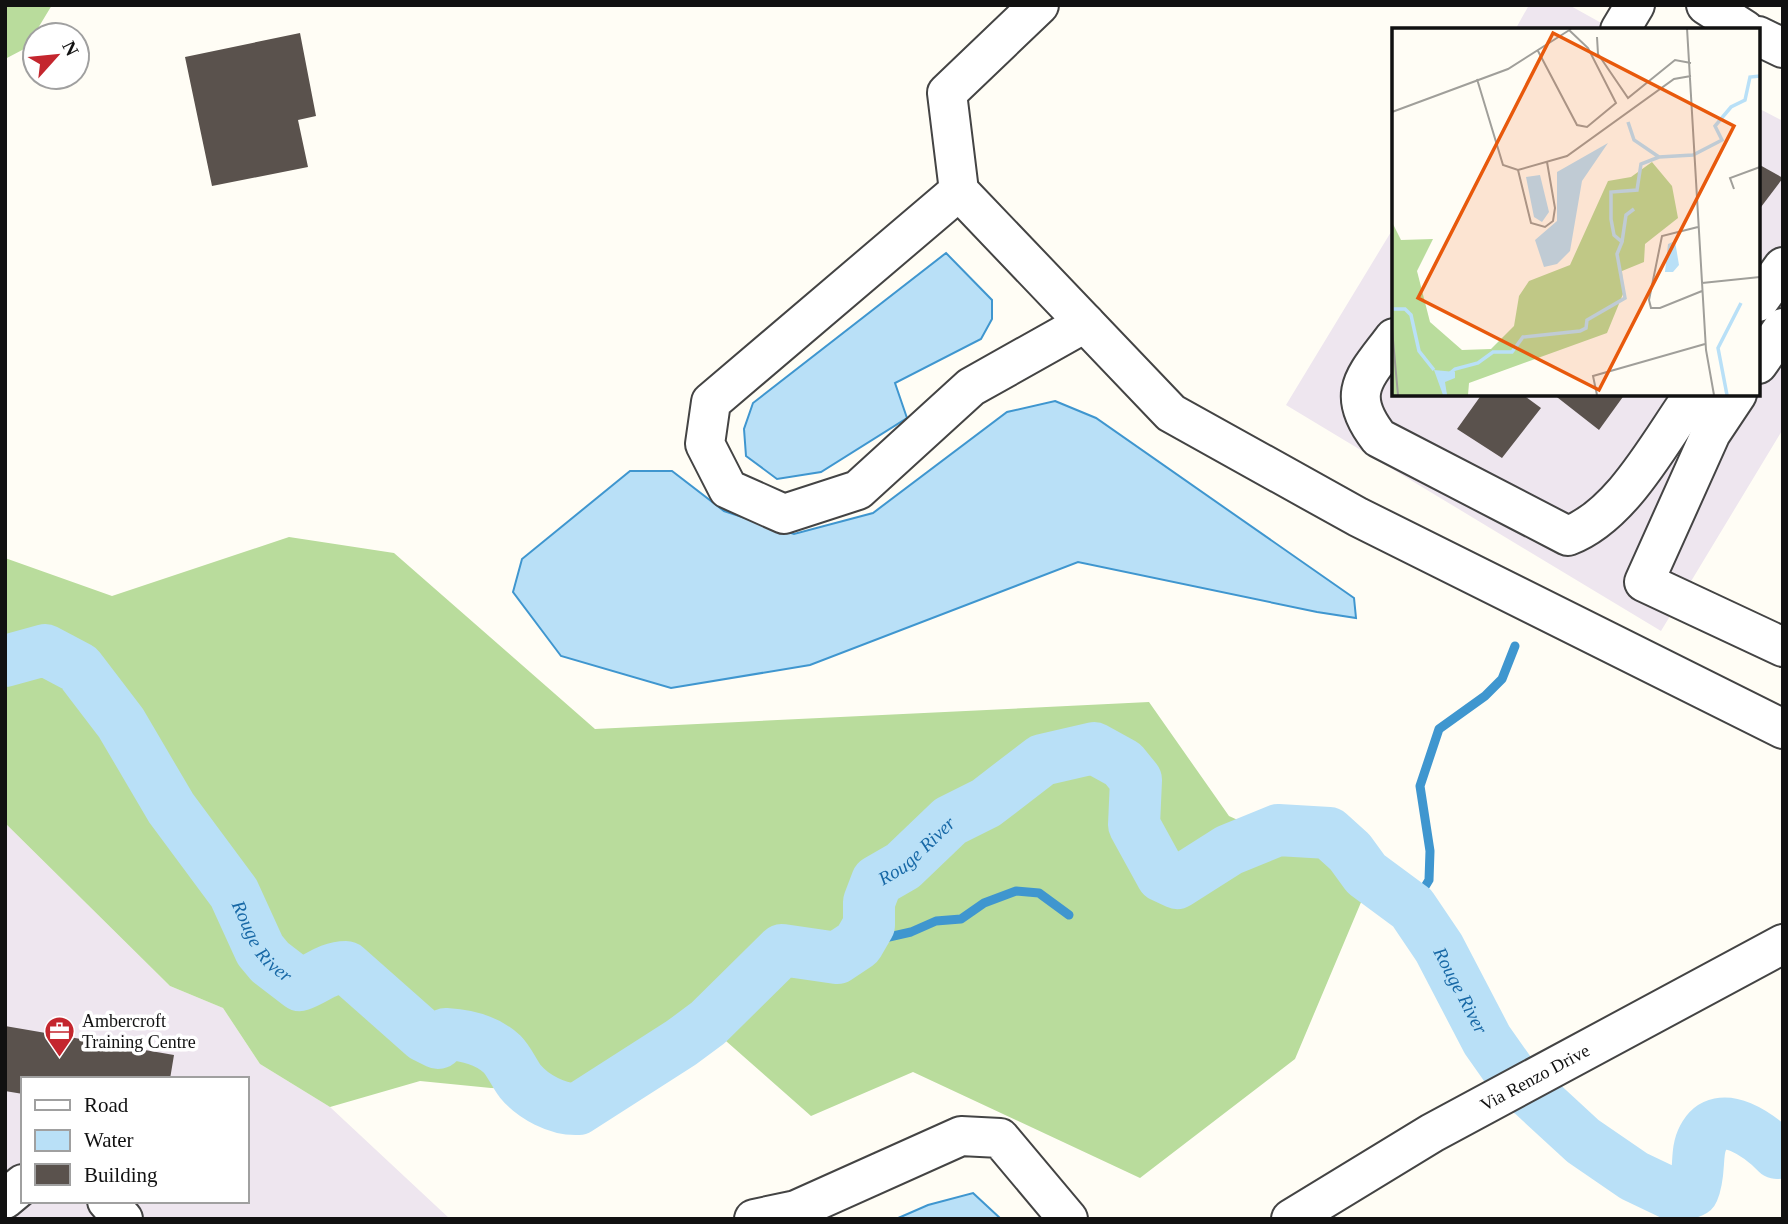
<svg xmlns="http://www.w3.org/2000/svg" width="1788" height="1224" viewBox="0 0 1788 1224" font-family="'Times New Roman',serif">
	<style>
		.industrial { fill: #eee6ef; fill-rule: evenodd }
		.forest { fill: #b9dc9c }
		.water { fill: #b9e0f7; stroke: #3f96cf; stroke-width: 2 }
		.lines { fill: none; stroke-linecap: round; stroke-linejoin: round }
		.stream { stroke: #3f96cf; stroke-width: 9 }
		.river { stroke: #b9e0f7; stroke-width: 52 }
		.building { fill: #5a524d }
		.minor-casing { stroke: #444; stroke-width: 42 }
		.minor { stroke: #fff; stroke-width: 38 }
		.labels { text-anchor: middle; stroke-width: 7; stroke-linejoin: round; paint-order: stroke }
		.poi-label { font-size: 18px; fill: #111; stroke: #fff; text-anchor: start }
		.street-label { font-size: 18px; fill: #111; stroke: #fff }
		.water-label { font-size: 19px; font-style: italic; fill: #1768a6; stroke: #fff }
		.inset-river { fill: none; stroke: #b9e0f7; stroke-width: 3.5 }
		.inset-road { fill: none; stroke: #a09f9a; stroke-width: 2 }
		.view { fill: #e8590c; fill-opacity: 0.15; stroke: #e8590c; stroke-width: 3.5 }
		.inset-edge { fill: none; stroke: #111; stroke-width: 3.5 }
	</style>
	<rect width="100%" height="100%" fill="#fffdf5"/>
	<path class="industrial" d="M1529,5H1569L1614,30H1515Z
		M1758,108L1783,121V429L1661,631L1286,405L1394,227V394H1758Z
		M5,823L170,986L223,1008L260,1064L330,1107L450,1219H5ZM23,1079H247V1201H23Z"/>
	<path class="forest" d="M5,5H52L26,48L5,59Z
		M289,537L394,553L595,729L1149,702L1229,816L1370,881L1295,1059L1140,1178L913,1072L811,1116L701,1019L632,1066L580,1091L491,1088L420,1081L330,1107L260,1064L223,1008L170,986L5,823V558L112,596Z"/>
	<path class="water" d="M946,253L992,300V319L981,339L895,383L907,418L821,472L777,479L746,456L744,429L753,403Z
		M1055,401L1096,418L1354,598L1356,618L1317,612L1078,562L810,665L671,688L561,656L513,592L522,559L630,471H672L724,511L794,534L873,513L1007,412Z
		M973,1193L1001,1219H896L928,1205Z"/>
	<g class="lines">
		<path class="stream" d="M1412,908L1429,880L1430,851L1420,786L1439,729L1485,696L1502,679L1515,646
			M858,944L911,932L936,921L961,919L984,903L1016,891L1039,893L1069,915"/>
		<path class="river" id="s1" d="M5,661L45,650L79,668L121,723L171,808L234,893L260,950L270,962L300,985C317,979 328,967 346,967L424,1036L438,1043L446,1034C465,1035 487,1040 502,1054C509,1061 514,1073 520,1081C533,1097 558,1110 578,1109L681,1043L708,1023L782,950L837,958L858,944L869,925V902L877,881L903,866L950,821L986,803L1042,760L1094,748L1123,764L1136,780L1134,825L1162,876L1177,883L1229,850L1278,830L1329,833L1350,852L1366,874L1412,908L1439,948L1487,1040L1518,1084L1531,1093L1583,1141L1634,1176L1678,1197L1693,1191C1701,1172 1695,1153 1703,1138C1720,1104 1762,1138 1777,1153L1783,1151"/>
	</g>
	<path class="building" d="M300,33L316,116L298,120L308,167L212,186L185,57Z
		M1758,164L1783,178L1758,211Z
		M1482,394H1528L1526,397L1541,408L1502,458L1457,429Z
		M1553,394H1625L1599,430Z
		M5,1026L174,1055L170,1079H23V1094L5,1091Z"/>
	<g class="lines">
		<defs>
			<g id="minor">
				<path d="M1039,5L947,93L959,191L1171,413L1358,517L1783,729"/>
				<path d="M1706,5L1745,30"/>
				<path d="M1620,30L1635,5"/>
				<path d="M1758,36L1783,48"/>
				<path d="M959,191L711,402L705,444L728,489L784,514L858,490L971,387L1085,323"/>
				<path d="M1758,302L1783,267"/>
				<path d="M1394,338C1365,377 1344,393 1379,438L1568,536C1623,515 1660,441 1694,394"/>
				<path d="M1758,364L1783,328"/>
				<path d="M1737,394L1711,433L1644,582L1783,647"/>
				<path d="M5,1199L23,1184"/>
				<path d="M107,1201L123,1219"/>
				<path d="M754,1219L796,1210L961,1136L1000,1138L1068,1219"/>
				<path id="s2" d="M1291,1219L1432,1133L1783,944"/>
			</g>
		</defs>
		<use href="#minor" class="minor-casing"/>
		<use href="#minor" class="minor"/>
	</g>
	<defs>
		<symbol id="office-pin" viewBox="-11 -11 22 30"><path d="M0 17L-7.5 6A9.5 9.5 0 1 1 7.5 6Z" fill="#c4262e" stroke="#fff"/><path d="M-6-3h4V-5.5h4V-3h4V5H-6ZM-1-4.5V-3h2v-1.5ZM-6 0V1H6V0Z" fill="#fff"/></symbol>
	</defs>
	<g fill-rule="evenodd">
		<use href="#office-pin" x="42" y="1014" width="35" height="47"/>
	</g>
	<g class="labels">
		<g class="poi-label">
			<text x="82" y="1027">Ambercroft<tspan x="82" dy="21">Training Centre</tspan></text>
		</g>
		<g class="street-label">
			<text dy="6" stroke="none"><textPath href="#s2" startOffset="282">Via Renzo Drive</textPath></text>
		</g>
		<g class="water-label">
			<text dy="7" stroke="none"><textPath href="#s1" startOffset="1269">Rouge River</textPath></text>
			<text dy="7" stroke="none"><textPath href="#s1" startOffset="410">Rouge River</textPath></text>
			<text dy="7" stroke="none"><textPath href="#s1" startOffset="2026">Rouge River</textPath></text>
		</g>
	</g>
	<g transform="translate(1392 28)">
		<rect width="368" height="368" fill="#fffdf5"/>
		<path d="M260,134L280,158L286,190L253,216L252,234L230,243L231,266L215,305L77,355L76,367H0V194L9,212L41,211L25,243L38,294L70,322L99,321L122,298L127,268L137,253L178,237L216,153L239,149Z" fill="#b9dc9c"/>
		<path d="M216,115L190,153L178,223L165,236L152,239L143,212L165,193V144ZM148,147L157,184L150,194L142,189L134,149ZM283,213L287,237L281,244H273L276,216ZM42,342L63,344V350L53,354L55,367H51Z" fill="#b9e0f7"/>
		<path class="inset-river" d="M236,94L242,112L267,129M230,214L234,187L242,181M0,281H13L19,287L27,323L42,342M53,367L50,352L63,341L86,335L101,324H120L131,309L188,303L194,300L195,292L233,270L225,226L230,214L222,207L219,191V164L245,162L249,136L267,129L301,127L330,112L323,98L339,79L353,72L358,49L368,48M335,367L326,320L349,275"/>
		<path class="inset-road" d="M295,0L314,322L322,367M205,9L206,26L236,70L283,32L299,35M146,23L185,97L195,99L224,75L196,20L177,2M85,51L111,137L126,142L175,128L282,51L299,48M0,84L116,41L179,1M126,142L139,195L153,199L161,193L163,180L155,134M342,161L338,150L368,139M306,199L270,208L257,272L259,280H268L310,263M310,255L368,249M0,301L6,367M205,367L201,348L313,316"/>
		<path class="view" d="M161,5L342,98L207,362L26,270Z"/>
		<rect width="368" height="368" class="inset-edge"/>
	</g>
	<rect width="1788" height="1224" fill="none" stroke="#111111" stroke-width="14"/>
	<rect x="21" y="1077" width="228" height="126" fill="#ffffff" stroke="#a0a0a0" stroke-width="2"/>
	<rect x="35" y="1100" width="35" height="10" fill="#ffffff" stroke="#a0a0a0" stroke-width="2"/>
	<text x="84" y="1112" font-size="21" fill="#111111">Road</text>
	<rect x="35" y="1130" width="35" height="21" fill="#b9e0f7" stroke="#a0a0a0" stroke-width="2"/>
	<text x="84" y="1147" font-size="21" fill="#111111">Water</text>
	<rect x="35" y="1164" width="35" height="21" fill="#5a524d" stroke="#a0a0a0" stroke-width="2"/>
	<text x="84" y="1182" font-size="21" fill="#111111">Building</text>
	<g transform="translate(56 56) rotate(63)"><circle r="33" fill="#ffffff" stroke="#a0a0a0" stroke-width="2"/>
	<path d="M0-5L12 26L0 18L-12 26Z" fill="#c4262e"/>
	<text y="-10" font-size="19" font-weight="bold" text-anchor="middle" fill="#111111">N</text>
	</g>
</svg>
